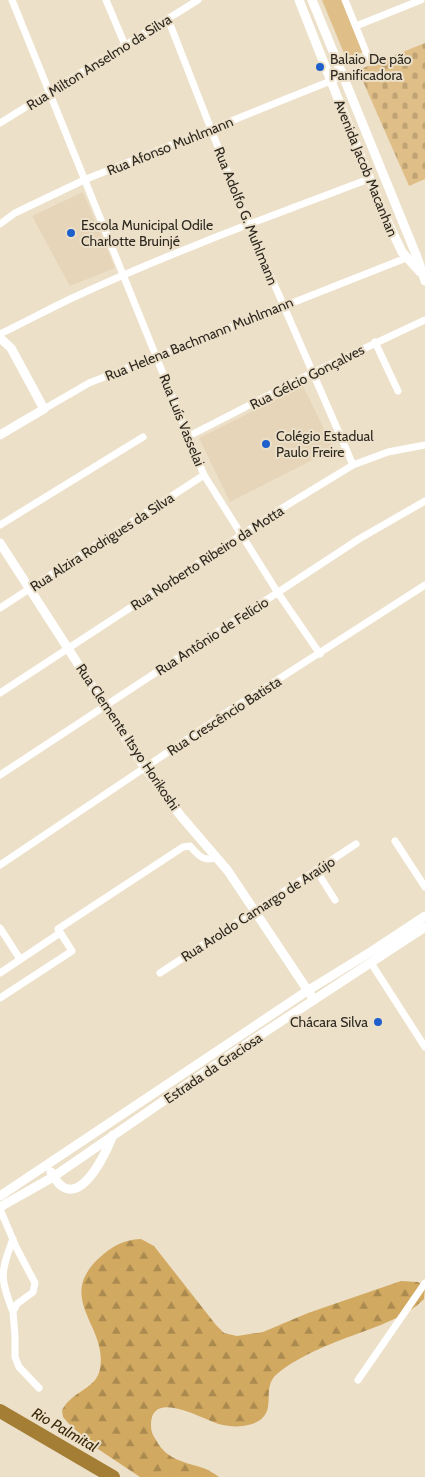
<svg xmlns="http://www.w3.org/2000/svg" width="425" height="1477" viewBox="0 0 425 1477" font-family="Cabin,sans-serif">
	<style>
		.built { fill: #e6d5b8 }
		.green { fill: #dfbe87 }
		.forest { fill: url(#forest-firs) }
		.cemetery { fill: url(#cemetery-stones) }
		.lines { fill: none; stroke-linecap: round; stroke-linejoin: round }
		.river { stroke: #a57e35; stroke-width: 14 }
		.minor { stroke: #fff; stroke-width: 7 }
		.tertiary { stroke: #fff; stroke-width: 9 }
		.secondary { stroke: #fff; stroke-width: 9 }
		.poi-dot { fill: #1f5fcb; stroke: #ede0c9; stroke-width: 2 }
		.labels { text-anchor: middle; stroke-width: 4; stroke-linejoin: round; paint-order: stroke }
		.poi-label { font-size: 14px; fill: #2d2820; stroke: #ede0c9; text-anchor: start }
		.street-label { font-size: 14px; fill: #2d2820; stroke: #ede0c9 }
		.water-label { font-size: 15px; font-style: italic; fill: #392807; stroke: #ede0c9 }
	</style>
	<defs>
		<pattern id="forest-firs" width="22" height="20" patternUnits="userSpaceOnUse" patternTransform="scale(1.25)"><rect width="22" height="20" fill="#d2a961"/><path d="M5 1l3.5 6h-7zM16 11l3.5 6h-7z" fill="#ab8a50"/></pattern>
		<pattern id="cemetery-stones" width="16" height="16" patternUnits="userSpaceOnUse" patternTransform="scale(1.25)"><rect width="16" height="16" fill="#dfbe87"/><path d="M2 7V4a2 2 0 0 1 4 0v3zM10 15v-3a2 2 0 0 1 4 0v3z" fill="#c0a374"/></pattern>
	</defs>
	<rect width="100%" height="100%" fill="#ede0c9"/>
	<path class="built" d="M83,192L115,268L70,286L32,216Z
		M303,386L334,449L230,502L199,438Z"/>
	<path class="green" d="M322,0H342L363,52L346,58Z"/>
	<path class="forest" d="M141,1239L154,1246L216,1325L224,1333L237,1336L263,1332L308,1313L401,1281L418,1282L425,1287L424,1299C408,1315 386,1323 365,1331C335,1342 301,1354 277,1374C259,1389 281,1414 252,1424C243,1427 232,1427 223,1425C206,1422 150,1386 151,1426C151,1431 153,1436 156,1440C167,1461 186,1462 206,1469C210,1471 215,1474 219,1477H140L95,1447L70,1425L63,1417L62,1410C64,1407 66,1403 69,1401C79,1390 97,1386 100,1369C108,1326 56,1300 98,1259C112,1246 123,1240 141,1239Z"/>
	<path class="cemetery" d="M425,43V179L409,186L358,70Z"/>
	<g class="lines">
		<path class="river" d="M0,1411L113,1477"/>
		<path class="minor" d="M12,0L204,475L278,593L320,654
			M106,0L125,45
			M345,0L368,57
			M168,19L248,224L353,465
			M356,26L421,0
			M0,123L198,0
			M0,224L15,213L84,180L343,76
			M0,334C23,323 45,311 68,300C166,254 268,217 369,179
			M375,342L398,391
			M44,409L89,383L406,258
			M189,436L312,373L425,320
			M0,525L143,437
			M0,608L204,475
			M0,693L284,507L353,465L388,452L425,445
			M0,775L359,539L425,501
			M395,841L425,887
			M0,865L229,711L425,585
			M316,870L335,900
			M0,928L20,959
			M371,963L425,1047
			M0,973L60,933
			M160,973L356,844
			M0,998L72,951L58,929L183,847L190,846C198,855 204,863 217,857
			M0,1209L17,1249L35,1283L33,1292L17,1304L13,1312L15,1336V1357L19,1367L39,1388
			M13,1239C0,1273 0,1278 13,1312
			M358,1380L425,1283"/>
		<path class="tertiary" d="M0,338L11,348L44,409L0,435
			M0,543L145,768L180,815L228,871L314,1000"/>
		<path class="secondary" d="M299,0L382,210L402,252L420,272
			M312,0L417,257L425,281
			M51,1172C75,1219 104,1157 113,1135
			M0,1196L307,991L372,951L425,916
			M0,1207L53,1177L236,1051L425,927"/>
	</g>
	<g class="poi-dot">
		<circle cx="320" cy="67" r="5"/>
		<circle cx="71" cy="233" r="5"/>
		<circle cx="266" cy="444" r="5"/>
		<circle cx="378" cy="1022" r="5"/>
	</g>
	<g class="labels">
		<g class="poi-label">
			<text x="330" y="64">Balaio De pão<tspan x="330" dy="16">Panificadora</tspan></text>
			<text x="81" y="230">Escola Municipal Odile<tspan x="81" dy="16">Charlotte Bruinjé</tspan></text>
			<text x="276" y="441">Colégio Estadual<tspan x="276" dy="16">Paulo Freire</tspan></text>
			<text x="368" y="1027" text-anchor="end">Chácara Silva</text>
		</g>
		<g class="street-label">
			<text transform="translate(99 62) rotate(-32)" y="5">Rua Milton Anselmo da Silva</text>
			<text transform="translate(170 146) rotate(-22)" y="5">Rua Afonso Muhlmann</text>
			<text transform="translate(366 168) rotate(68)" y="5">Avenida Jacob Macanhan</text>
			<text transform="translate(246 216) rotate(68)" y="5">Rua Adolfo G. Muhlmann</text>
			<text transform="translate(199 339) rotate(-22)" y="5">Rua Helena Bachmann Muhlmann</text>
			<text transform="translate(307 377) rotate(-27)" y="5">Rua Gélcio Gonçalves</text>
			<text transform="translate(182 420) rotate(68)" y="5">Rua Luís Vasselai</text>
			<text transform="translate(102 542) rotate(-33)" y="5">Rua Alzira Rodrigues da Silva</text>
			<text transform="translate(207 558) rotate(-33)" y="5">Rua Norberto Ribeiro da Motta</text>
			<text transform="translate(212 636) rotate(-33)" y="5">Rua Antônio de Felício</text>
			<text transform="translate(224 716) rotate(-33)" y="5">Rua Crescêncio Batista</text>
			<text transform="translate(128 737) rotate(56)" y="5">Rua Clemente Itsyo Horikoshi</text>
			<text transform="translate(258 909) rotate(-33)" y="5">Rua Aroldo Camargo de Araújo</text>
			<text transform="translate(213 1068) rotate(-34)" y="5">Estrada da Graciosa</text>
		</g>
		<g class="water-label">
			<text transform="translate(65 1430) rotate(30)" y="5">Rio Palmital</text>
		</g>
	</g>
</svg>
